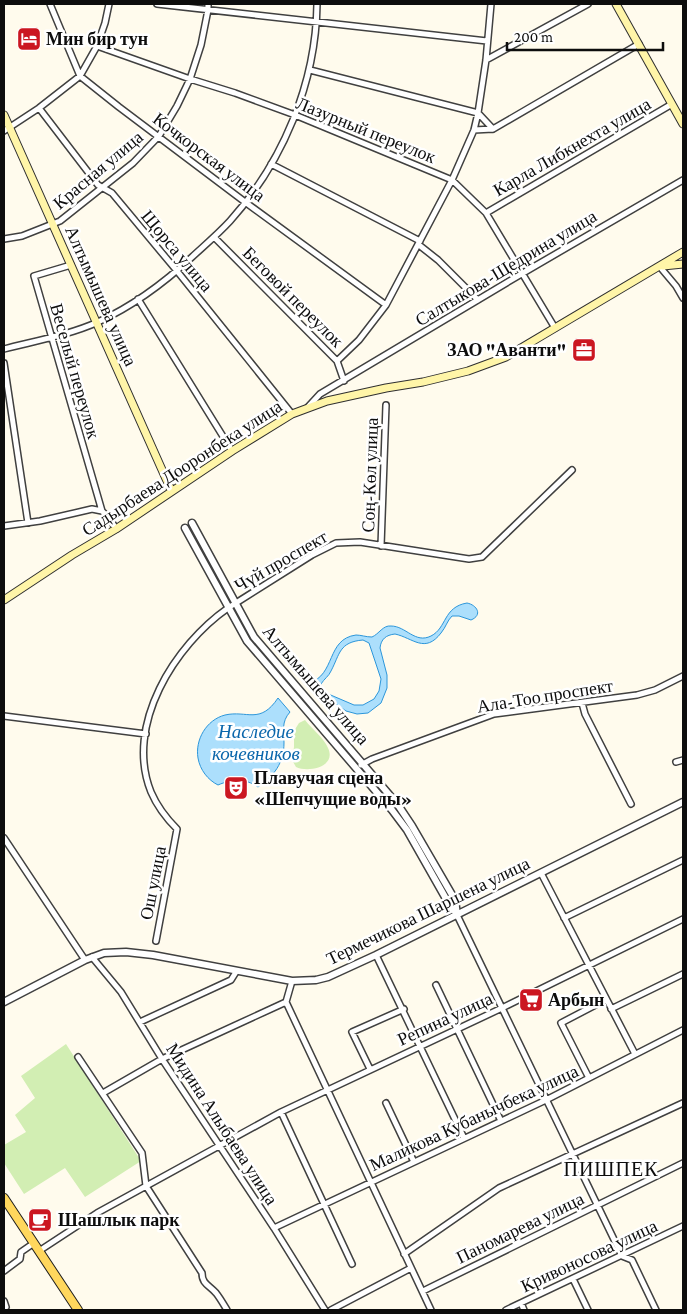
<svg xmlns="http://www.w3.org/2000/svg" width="687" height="1314" viewBox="0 0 687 1314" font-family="'Crimson Pro',serif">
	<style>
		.green { fill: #d2eeb3 }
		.water { fill: #acdffc; stroke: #2c96da; fill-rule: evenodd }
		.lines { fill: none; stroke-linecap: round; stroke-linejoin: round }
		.minor-casing { stroke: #404040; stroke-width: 8 }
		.tertiary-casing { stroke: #404040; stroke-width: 9 }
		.secondary-casing { stroke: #2f2f2f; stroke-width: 9 }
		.primary-casing { stroke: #1e1e1e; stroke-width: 10 }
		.minor { stroke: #fff; stroke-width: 5 }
		.tertiary { stroke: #fff; stroke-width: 6 }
		.secondary { stroke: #fff5a8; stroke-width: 7 }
		.primary { stroke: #ffd75d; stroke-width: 8 }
		.labels { text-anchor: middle; stroke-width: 5; stroke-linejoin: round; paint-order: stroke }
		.poi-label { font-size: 18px; font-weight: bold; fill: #0d0d0d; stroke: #fff; text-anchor: start }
		.street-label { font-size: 18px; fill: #0d0d0d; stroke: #fff }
		.water-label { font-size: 19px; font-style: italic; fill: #0a66ab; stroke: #fff }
		.quarter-label { font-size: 20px; letter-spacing: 1px; fill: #0d0d0d; stroke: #fff }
	</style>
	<rect width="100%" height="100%" fill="#fffbed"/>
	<path class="green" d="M305,720C312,729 324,738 328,748C337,767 308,773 296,767L292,760L294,747V731L299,723Z
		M66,1044L141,1161L85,1197L65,1168L24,1194L4,1163V1145L26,1132L15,1115L35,1098L21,1076Z"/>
	<path class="water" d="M467,603C477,605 483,615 471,620L459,616H452C447,621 446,627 441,633C425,654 413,638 395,634C386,635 381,639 380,648L387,675V688L381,703L368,713L357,714L346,711L330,700L320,696L309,683C336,675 326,639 356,635C361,635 366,637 372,637C379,634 383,625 391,626C406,626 415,644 431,636C447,628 443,607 467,603ZM363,640L369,643L381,679L379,691L374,699L363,705H354L326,693L322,689L321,684C324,679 329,676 331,671C340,654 339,642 363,640Z
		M278,698L290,712C281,722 284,731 284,743C284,763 274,776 258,787C245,778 232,779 218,785C208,780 200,770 198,758C195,740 206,720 225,715C247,710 260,725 278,698Z"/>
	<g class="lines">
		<defs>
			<path id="minor" d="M50,4L80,76L119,107L245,202L386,305
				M157,4L487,41
				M97,46L190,79L235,93L295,115L452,180L486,213L555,328
				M486,60L588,4
				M310,70L478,113L493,129
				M39,108L98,185L112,193L177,271L292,414
				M474,130L493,129L639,44
				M4,131L39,108L80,76L97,46L105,23L109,4
				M271,164L420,241
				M486,213L672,104
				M214,237L337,361L344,381
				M4,239L22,236L60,221L133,163L159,136L177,106L190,79L201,45L208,10V4
				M419,245L438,260L478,300
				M71,265L34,276L102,511
				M660,267L676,286L683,298
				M138,299L232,451
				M4,349C35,341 69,335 98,322C133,306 164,283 192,257C205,245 218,234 230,221C283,162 316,83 317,4
				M337,361L359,340L386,305L452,180L474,130L478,113L486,60L491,4
				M4,363L28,523
				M308,407L320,394L523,273L683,180
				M4,526L40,521L92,509L102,511L110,519L116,529
				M381,546L386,405
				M582,703L585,714L631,804
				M4,716L146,734
				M676,762L683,760
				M361,765L372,759L494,714L637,695L655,690L683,676
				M4,838L85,960
				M541,873L635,1054
				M457,915L622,1256L632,1260L656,1310
				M564,918L683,860
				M156,941L177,829C166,818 157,806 151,792C124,725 175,645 228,608L312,555L336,543L360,542L469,559L482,557L572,470
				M376,955L464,1138
				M92,957L121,992L162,1059L274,1228L325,1310
				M436,985L501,1121
				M286,1002L431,1310
				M611,1009L683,974
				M140,1022L231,980L236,972
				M78,1057L142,1153L146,1186L202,1273C202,1284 209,1285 216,1293C220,1298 224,1305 227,1310
				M370,1069L352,1032L404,1009
				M589,1078L561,1023L605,1000
				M103,1093L162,1059L286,1002L292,981
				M386,1103L414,1162
				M281,1112L352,1264
				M274,1228L546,1100L683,1030
				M39,1251L97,1213L281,1112L502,1008L683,919
				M404,1254L499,1188L683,1103
				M4,1271L20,1259L21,1252L34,1243
				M573,1279L588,1310
				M423,1291L683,1163
				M4,1301L6,1307
				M521,1303L524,1310
				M331,1310L411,1268
				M506,1310L683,1226"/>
			<path id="tertiary" d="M192,523L254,637L398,805L412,826L455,900L457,915
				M185,528L247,641L392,810L407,830L449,904L456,913
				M4,1002L85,960L104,953L126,952L153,955L292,981L316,980L328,977L376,955L683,802"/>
			<path id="secondary" d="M616,4L683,124
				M4,115L171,490
				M663,266L683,264
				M4,600L72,555L116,529L232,451L292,414L327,401L386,388L423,382L468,371L506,357L683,252"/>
			<path id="primary" d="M4,1198L78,1310"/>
		</defs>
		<use href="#minor" class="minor-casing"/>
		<use href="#tertiary" class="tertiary-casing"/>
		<use href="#secondary" class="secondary-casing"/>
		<use href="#primary" class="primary-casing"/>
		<use href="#minor" class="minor"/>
		<use href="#tertiary" class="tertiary"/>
		<use href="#secondary" class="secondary"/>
		<use href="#primary" class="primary"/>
	</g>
	<defs>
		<symbol id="hotel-square" viewBox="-11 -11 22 22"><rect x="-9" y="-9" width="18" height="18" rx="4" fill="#cb1721" stroke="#fff"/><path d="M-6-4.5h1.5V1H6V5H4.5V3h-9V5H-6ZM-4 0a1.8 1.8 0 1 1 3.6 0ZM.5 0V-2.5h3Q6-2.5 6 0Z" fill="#fff"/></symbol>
		<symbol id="office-square" viewBox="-11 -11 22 22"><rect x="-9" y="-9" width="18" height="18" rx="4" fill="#cb1721" stroke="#fff"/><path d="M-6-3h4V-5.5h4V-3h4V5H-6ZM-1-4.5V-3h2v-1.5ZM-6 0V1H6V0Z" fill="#fff"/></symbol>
		<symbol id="theatre-square" viewBox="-11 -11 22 22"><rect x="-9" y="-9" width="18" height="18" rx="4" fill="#cb1721" stroke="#fff"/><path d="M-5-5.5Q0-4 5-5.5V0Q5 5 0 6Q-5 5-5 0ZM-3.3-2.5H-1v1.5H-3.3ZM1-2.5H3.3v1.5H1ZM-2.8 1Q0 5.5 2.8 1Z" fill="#fff"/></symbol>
		<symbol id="supermarket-square" viewBox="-11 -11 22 22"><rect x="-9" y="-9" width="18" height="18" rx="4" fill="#cb1721" stroke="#fff"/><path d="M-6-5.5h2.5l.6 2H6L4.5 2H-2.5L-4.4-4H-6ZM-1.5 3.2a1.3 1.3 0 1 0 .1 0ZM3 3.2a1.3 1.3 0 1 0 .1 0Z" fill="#fff"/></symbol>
		<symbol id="cafe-square" viewBox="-11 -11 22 22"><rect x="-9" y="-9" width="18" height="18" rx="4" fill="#cb1721" stroke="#fff"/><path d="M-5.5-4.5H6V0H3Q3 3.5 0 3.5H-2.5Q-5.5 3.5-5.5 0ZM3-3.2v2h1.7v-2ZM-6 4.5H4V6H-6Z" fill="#fff"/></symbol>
	</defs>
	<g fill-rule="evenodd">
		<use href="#hotel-square" x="15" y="25" width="28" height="28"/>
		<use href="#office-square" x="570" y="336" width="28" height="28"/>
		<use href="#theatre-square" x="222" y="774" width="28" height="28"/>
		<use href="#supermarket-square" x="517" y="986" width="28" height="28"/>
		<use href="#cafe-square" x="26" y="1206" width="28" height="28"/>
	</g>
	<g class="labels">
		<g class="poi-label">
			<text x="46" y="45">Мин бир тун</text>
			<text x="566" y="356" text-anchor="end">ЗАО "Аванти"</text>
			<text x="254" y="784">Плавучая сцена<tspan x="254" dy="21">«Шепчущие воды»</tspan></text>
			<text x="548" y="1006">Арбын</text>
			<text x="58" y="1226">Шашлык парк</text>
		</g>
		<g class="street-label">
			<text transform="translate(366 130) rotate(22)" y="6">Лазурный переулок</text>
			<text transform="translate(572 147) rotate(-30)" y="6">Карла Либкнехта улица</text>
			<text transform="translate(209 157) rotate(37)" y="6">Кочкорская улица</text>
			<text transform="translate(98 170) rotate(-40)" y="6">Красная улица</text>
			<text transform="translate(177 251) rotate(50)" y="6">Щорса улица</text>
			<text transform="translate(506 268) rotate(-31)" y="6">Салтыкова-Щедрина улица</text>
			<text transform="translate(101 296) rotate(66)" y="6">Алтымышева улица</text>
			<text transform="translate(293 297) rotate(45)" y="6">Беговой переулок</text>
			<text transform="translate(75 371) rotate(74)" y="6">Веселый переулок</text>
			<text transform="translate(182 468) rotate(-33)" y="6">Садырбаева Дооронбека улица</text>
			<text transform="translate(370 475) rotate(-88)" y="6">Соң-Көл улица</text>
			<text transform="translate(281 561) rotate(-30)" y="6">Чүй проспект</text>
			<text transform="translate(316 685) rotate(49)" y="6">Алтымышева улица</text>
			<text transform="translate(545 696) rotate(-9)" y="6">Ала-Тоо проспект</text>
			<text transform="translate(153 883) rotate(-79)" y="6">Ош улица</text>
			<text transform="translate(428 911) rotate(-26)" y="6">Термечикова Шаршена улица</text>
			<text transform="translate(445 1019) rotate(-25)" y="6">Репина улица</text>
			<text transform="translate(474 1118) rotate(-25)" y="6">Маликова Кубанычбека улица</text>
			<text transform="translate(222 1124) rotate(57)" y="6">Мидина Алыбаева улица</text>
			<text transform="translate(520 1228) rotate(-26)" y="6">Паномарева улица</text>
			<text transform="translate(589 1256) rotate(-25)" y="6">Кривоносова улица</text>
		</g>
		<g class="water-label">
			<text x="256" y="738">Наследие<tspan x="256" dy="22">кочевников</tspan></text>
		</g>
		<g class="quarter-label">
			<text x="611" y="1176">ПИШПЕК</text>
		</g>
	</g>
	<rect width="687" height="1314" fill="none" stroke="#0d0d0d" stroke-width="10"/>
	<path d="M507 42v8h156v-8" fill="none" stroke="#0d0d0d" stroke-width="2.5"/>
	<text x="514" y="42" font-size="15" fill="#0d0d0d" stroke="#ffffff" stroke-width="4" paint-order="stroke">200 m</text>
</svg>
